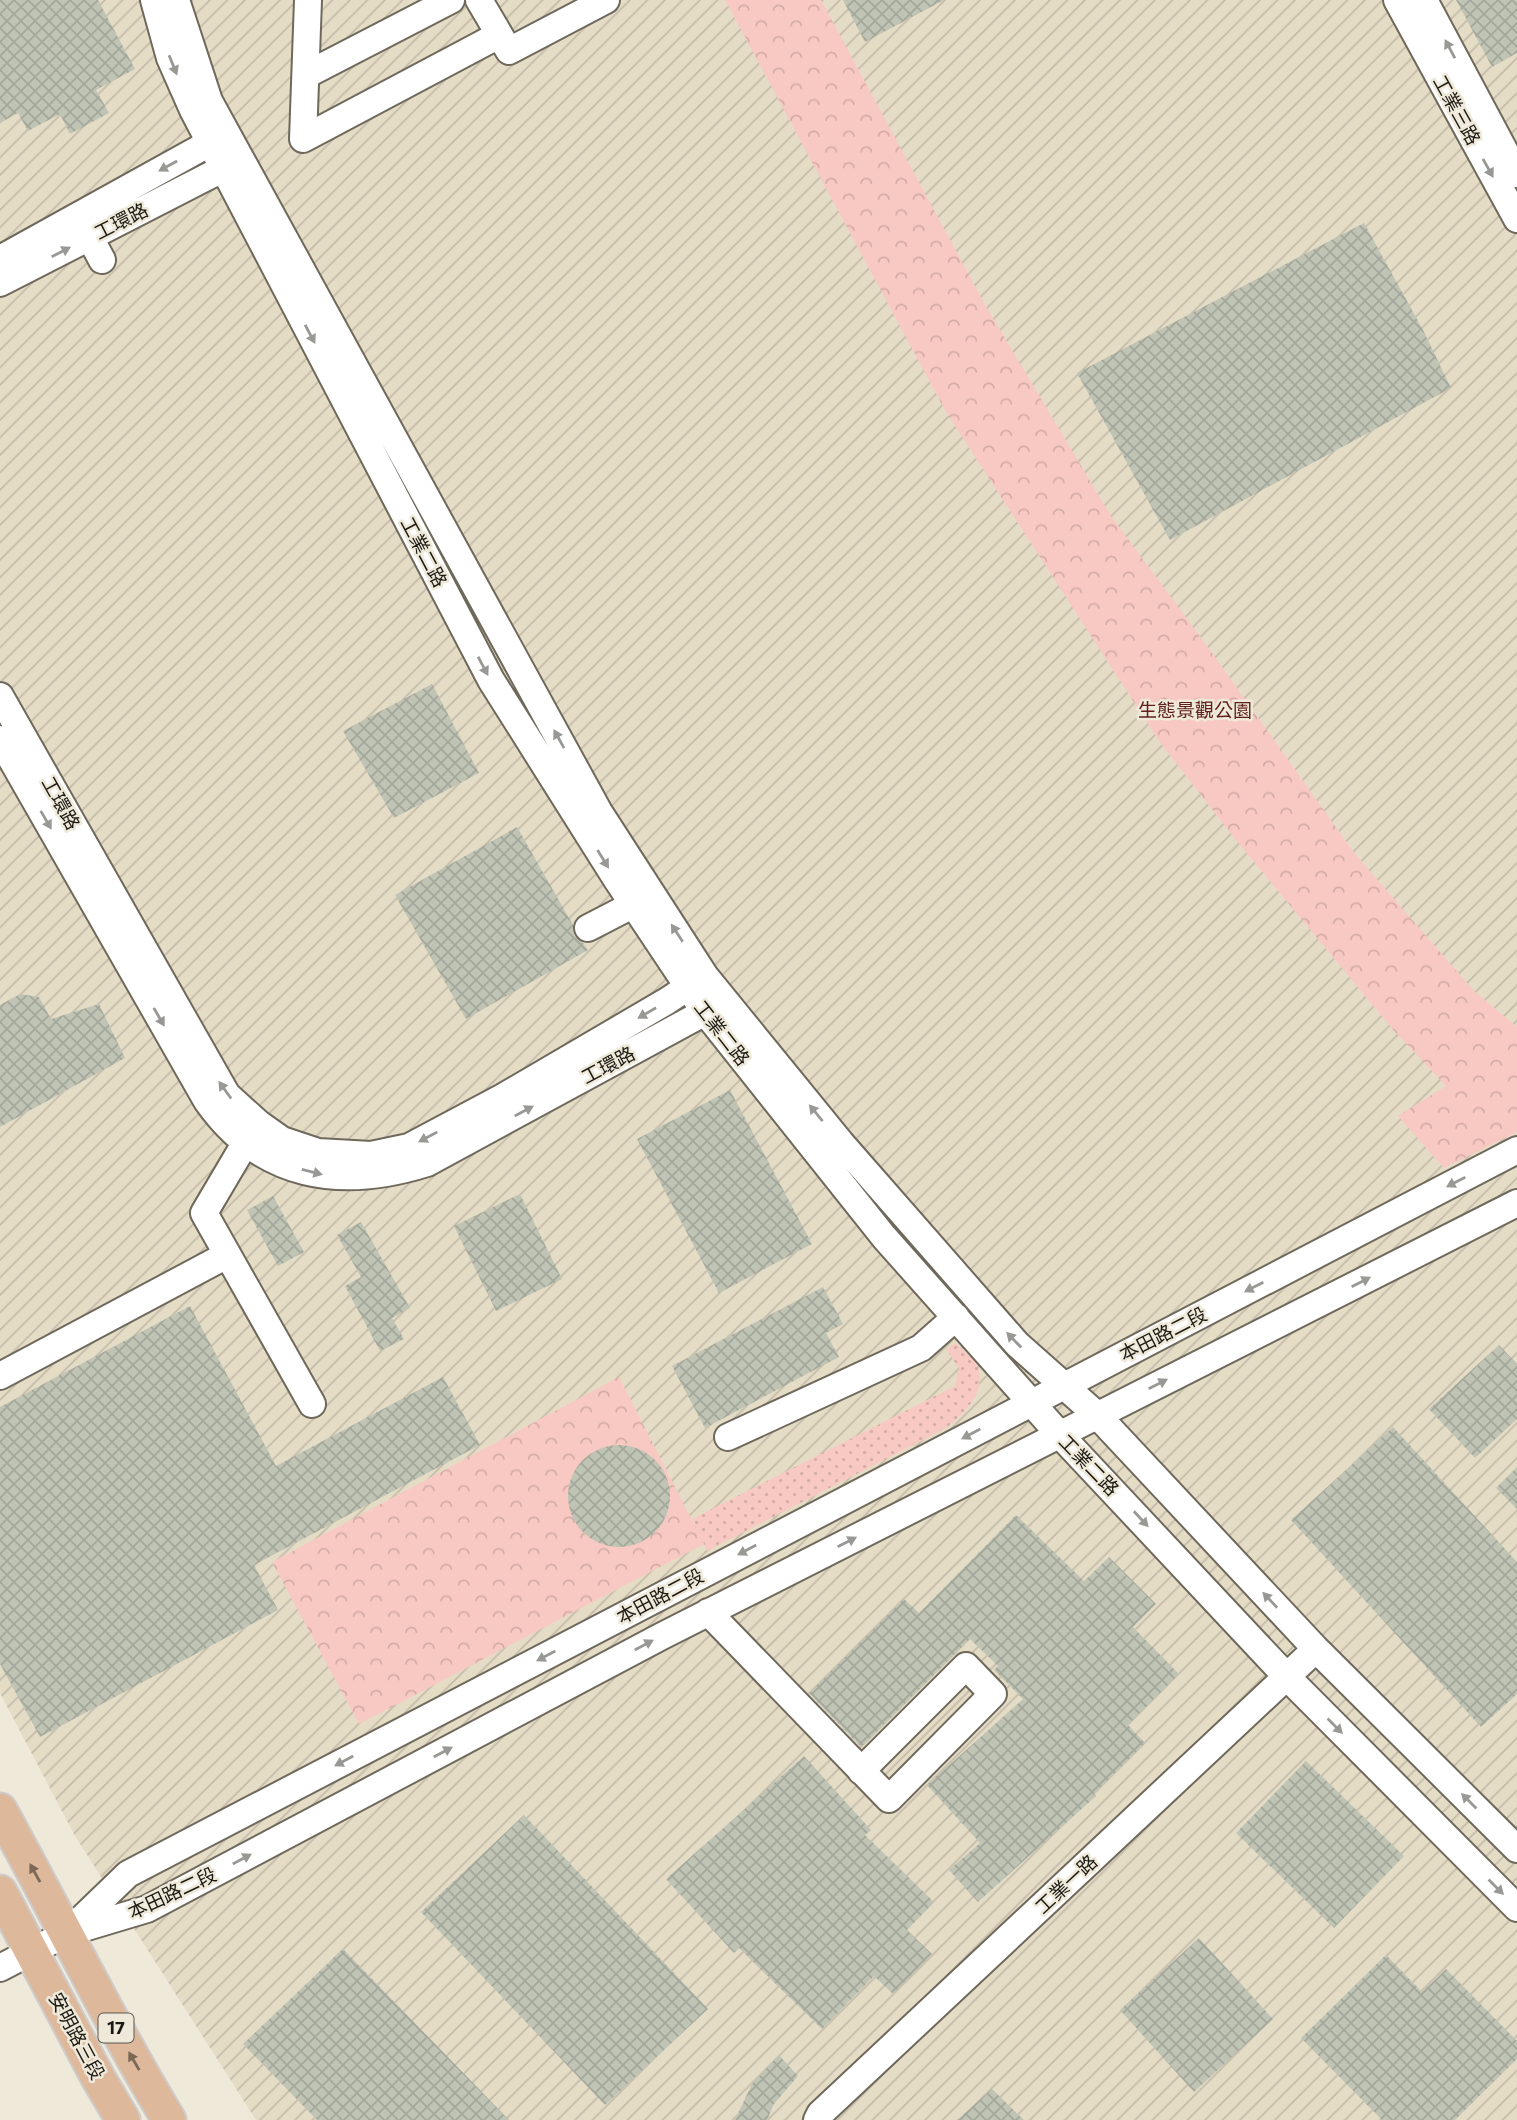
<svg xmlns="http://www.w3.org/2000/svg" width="1517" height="2120" viewBox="0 0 1517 2120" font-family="Commissioner,'Noto Sans TC',sans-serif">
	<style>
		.industrial { fill: url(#industrial-furrows) }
		.grass { fill: url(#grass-dots) }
		.park { fill: url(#park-crowns) }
		.building { fill: url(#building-cross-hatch) }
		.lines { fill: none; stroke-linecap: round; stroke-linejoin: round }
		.minor-casing { stroke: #6f695c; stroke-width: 30 }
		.major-casing { stroke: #cdcccb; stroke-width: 37 }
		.minor { stroke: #fff; stroke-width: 26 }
		.major { stroke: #ddb89b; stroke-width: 33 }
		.oneway { fill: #989895 }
		.oneway2 { fill: #7c6857 }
		.labels { text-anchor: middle; stroke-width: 5; stroke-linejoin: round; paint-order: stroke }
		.shield { fill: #efe9da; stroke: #5b574f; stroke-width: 2 }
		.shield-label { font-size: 18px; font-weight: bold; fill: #1b1913 }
		.street-label { font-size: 19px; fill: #1b1913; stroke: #efe9da }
		.park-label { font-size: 19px; fill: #5f201c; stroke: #efe9da }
	</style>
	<defs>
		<pattern id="industrial-furrows" width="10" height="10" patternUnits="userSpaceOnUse" patternTransform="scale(1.75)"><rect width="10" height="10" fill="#e5dcc6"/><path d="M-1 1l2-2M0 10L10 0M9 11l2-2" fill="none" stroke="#c4bca9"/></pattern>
		<pattern id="grass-dots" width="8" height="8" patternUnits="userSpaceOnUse" patternTransform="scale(1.75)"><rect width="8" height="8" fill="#f8c9c2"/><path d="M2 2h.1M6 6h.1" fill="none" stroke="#d4aca6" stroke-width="1.8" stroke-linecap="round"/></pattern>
		<pattern id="park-crowns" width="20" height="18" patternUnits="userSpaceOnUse" patternTransform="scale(1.75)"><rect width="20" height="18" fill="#f8c9c2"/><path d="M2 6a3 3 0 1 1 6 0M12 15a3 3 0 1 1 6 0" fill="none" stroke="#d4aca6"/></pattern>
		<pattern id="building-cross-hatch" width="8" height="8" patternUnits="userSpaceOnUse" patternTransform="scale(1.75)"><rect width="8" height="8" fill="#c0c4b5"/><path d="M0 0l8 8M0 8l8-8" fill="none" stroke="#a4a89b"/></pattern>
	</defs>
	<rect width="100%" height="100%" fill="#efe9da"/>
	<path class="industrial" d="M0,0H1517V2120H256L75,1836L0,1693Z"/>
	<path class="grass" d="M956,1343C962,1350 975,1359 978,1368C986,1394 963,1414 946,1428L707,1551L692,1519L955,1386L959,1368L946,1349Z"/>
	<path class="park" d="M725,0H821L984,303L1111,516L1207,646L1355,854L1473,990L1517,1027V1132L1444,1168L1398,1116L1446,1086L1395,1032L1235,839L1159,741L946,412Z
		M619,1377L704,1544L359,1724L272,1562Z"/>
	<path class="building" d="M0,0H98L135,69L96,90L109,113L70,134L60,114L28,131L18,113L0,123Z
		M843,0H944L865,42Z
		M1456,0H1517V53L1492,67Z
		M1364,223L1423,330L1451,388L1170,540L1077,373Z
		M432,684L479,773L394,818L343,731Z
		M517,827L573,925L574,936L583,943L588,950L466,1019L395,895Z
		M20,994L39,997L51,1019L99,1004L125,1058L0,1127V1005Z
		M730,1090L812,1244L719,1293L637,1139Z
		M520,1194L562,1279L496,1311L454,1226Z
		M273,1196L304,1252L278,1266L247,1210Z
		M361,1222L410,1308L392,1318L404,1339L380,1351L345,1286L361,1277L337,1235Z
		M823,1287L843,1324L826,1333L839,1357L705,1428L672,1366Z
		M190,1306L276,1466L443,1377L480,1445L254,1565L278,1610L40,1737L0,1664V1407Z
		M1499,1345L1517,1364V1419L1475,1458L1429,1409Z
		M1393,1427L1517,1562V1694L1481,1727L1291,1520Z
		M568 1496a51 51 0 1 1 102 0a51 51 0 1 1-102 0Z
		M1517,1467V1509L1496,1488Z
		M1016,1515L1084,1581L1109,1557L1156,1604L1133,1627L1179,1674L1128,1725L1145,1743L1094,1794L1096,1796L978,1902L949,1870L980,1843L927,1785L1023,1699L994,1670L998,1666L970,1639L861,1747L809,1693L904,1599L919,1613Z
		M804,1756L871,1830L865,1835L934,1902L907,1930L932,1954L893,1994L874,1976L822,2029L739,1948L734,1953L666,1879Z
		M1306,1761L1404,1856L1334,1928L1236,1833Z
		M524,1815L708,2009L605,2105L421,1912Z
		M1199,1938L1273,2019L1194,2092L1120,2010Z
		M343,1949L509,2120H317L243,2044Z
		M1386,1955L1422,1992L1446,1969L1517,2041V2059L1455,2120H1382L1301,2038Z
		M779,2055L798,2076L774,2104L767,2120H735L752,2084Z
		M992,2089L1024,2120H957Z"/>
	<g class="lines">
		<defs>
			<path id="minor" d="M154,0L170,58L193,110L491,680L617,880L705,1012L884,1237L1060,1435L1287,1677L1517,1908
				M176,0L209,101L599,812L705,976L841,1143L1017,1344L1097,1415L1316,1649L1517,1849
				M308,0L303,139L499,35
				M479,0L509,51L606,0
				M1397,0L1517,219
				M1424,0L1517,174
				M306,75L451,0
				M82,223L102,260
				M0,259L226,134
				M0,283L238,161
				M0,696L227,1095L258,1123L282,1140L318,1152L371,1155L409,1147L503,1097L667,1001L703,977
				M0,739L207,1101C262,1179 341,1190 427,1163L718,1005
				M588,928L648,897
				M253,1130L204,1213L312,1404
				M0,1376L227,1255
				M728,1437L921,1348L956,1317
				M708,1612L889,1799L993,1694L966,1666L861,1771
				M71,1929L128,1874L1517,1150
				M0,1968L67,1933L147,1909L662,1636L1517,1203
				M817,2120L820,2114L1316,1649"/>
			<path id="major" d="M0,1810C57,1913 108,2019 169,2120
				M0,1892L97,2076L123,2120"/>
		</defs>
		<use href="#minor" class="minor-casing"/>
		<use href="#major" class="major-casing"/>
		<use href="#minor" class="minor"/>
		<use href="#major" class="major"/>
	</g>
	<defs><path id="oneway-solid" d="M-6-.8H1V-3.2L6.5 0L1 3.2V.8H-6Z" transform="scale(1.75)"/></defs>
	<g class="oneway">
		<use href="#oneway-solid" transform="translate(1450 49) rotate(-118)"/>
		<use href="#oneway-solid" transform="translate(173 65) rotate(68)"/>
		<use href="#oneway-solid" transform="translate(168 166) rotate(151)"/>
		<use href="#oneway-solid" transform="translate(1488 168) rotate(61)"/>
		<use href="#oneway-solid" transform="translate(61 252) rotate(-27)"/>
		<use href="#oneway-solid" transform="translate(310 334) rotate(62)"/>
		<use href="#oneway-solid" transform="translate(483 666) rotate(62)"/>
		<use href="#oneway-solid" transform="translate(559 739) rotate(-119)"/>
		<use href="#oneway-solid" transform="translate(46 820) rotate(60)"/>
		<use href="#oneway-solid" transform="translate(603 859) rotate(58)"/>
		<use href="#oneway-solid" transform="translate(677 933) rotate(-123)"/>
		<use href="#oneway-solid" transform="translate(647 1013) rotate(150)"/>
		<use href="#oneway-solid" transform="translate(159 1017) rotate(60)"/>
		<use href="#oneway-solid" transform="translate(225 1090) rotate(-126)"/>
		<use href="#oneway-solid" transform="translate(524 1111) rotate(-28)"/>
		<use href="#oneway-solid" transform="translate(816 1113) rotate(-129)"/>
		<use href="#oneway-solid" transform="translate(428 1137) rotate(152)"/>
		<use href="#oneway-solid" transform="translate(312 1172) rotate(14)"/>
		<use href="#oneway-solid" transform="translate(1456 1182) rotate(153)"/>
		<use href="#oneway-solid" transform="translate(1361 1282) rotate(-27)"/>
		<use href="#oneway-solid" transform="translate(1254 1287) rotate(153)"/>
		<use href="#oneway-solid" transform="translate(1014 1340) rotate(-134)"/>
		<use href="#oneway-solid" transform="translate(1158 1384) rotate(-27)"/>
		<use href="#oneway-solid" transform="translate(971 1434) rotate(152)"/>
		<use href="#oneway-solid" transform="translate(1141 1519) rotate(47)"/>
		<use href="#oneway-solid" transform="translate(847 1542) rotate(-27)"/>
		<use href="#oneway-solid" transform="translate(747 1550) rotate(152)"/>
		<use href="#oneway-solid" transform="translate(1270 1600) rotate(-133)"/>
		<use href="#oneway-solid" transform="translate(644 1645) rotate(-28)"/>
		<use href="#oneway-solid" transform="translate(546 1656) rotate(152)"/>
		<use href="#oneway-solid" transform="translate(1335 1726) rotate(45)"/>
		<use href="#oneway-solid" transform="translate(443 1752) rotate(-28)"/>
		<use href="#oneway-solid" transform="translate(344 1761) rotate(152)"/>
		<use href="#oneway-solid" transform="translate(1469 1801) rotate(-135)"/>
		<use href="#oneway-solid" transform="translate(242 1859) rotate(-28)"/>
		<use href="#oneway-solid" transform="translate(1496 1887) rotate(45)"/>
	</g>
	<g class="oneway2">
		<use href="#oneway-solid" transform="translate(35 1873) rotate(-119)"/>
		<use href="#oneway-solid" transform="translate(134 2061) rotate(-120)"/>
	</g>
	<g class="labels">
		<rect class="shield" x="98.5" y="2013.5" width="35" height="29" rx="5"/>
		<g class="shield-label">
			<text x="116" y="2034">17</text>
		</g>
		<g class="street-label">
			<text transform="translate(1457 110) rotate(61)" y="7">工業三路</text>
			<text transform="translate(121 221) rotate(-27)" y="7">工環路</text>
			<text transform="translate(424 552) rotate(62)" y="7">工業二路</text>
			<text transform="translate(61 803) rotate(61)" y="7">工環路</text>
			<text transform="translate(722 1033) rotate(52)" y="7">工業二路</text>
			<text transform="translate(608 1065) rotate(-28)" y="7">工環路</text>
			<text transform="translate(1163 1334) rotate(-27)" y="7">本田路二段</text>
			<text transform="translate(1089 1465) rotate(46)" y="7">工業二路</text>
			<text transform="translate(660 1596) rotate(-28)" y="7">本田路二段</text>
			<text transform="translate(1066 1884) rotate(-43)" y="7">工業一路</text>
			<text transform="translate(172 1893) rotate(-25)" y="7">本田路二段</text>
			<text transform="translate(77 2036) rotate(62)" y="7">安明路三段</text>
		</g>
		<g class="park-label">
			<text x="1195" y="717">生態景觀公園</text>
		</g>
	</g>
</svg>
